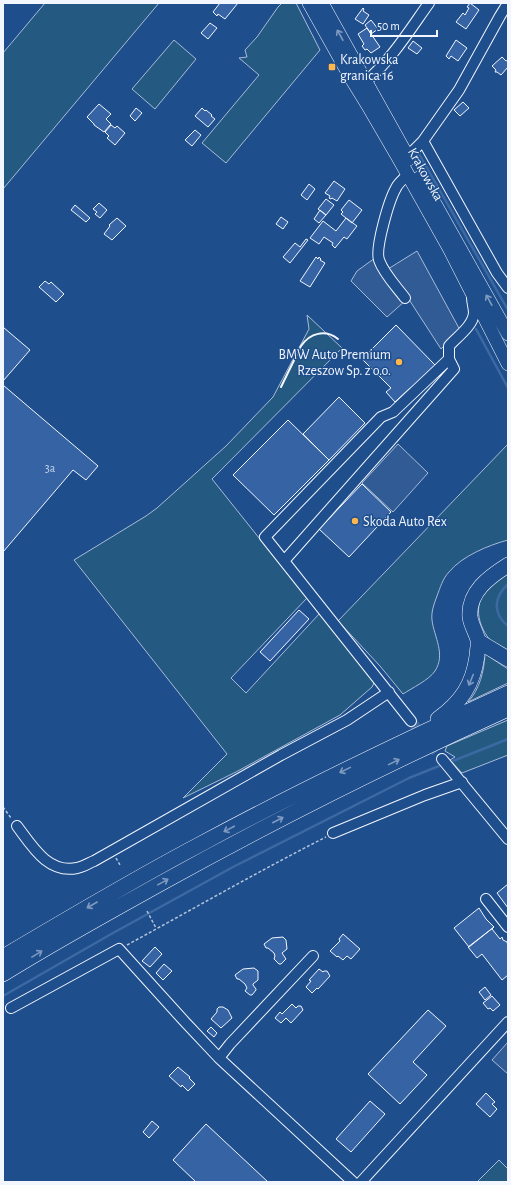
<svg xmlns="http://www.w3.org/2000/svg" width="511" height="1185" viewBox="0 0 511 1185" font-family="'Alegreya Sans',sans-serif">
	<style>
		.green { fill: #245a82; stroke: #a8bbd7 }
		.parking { fill: #305b95; stroke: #a8bbd7 }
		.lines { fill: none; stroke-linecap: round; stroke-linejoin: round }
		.stream { stroke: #3b69a3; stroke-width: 2.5 }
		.building { fill: #3563a3; stroke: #f2f6ff }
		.minor-tunnel { stroke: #3f679d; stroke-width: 10; stroke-dasharray: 10 5; stroke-linecap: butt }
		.minor-casing { stroke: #f2f6ff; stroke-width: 12 }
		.major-casing { stroke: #f2f6ff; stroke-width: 14 }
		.highway-casing { stroke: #f2f6ff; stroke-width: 16 }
		.path { stroke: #b3c4dc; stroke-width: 1.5; stroke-dasharray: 3 2; stroke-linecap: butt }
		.minor { stroke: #1f4e8c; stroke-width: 10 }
		.major { stroke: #1f4e8c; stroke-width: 13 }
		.highway { stroke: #1f4e8c; stroke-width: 15 }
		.wall { stroke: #f2f6ff; stroke-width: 2 }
		.oneway { stroke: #7e9ac0 }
		.poi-dot { fill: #ffb74d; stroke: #1f4e8c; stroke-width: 1.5 }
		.labels { text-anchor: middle; stroke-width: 3; stroke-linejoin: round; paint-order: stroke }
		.number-label { font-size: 12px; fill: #c3d1e8 }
		.poi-label { font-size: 14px; fill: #f2f6ff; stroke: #1f4e8c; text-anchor: start }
		.street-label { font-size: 14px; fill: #f2f6ff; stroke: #1f4e8c }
	</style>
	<rect width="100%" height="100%" fill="#1f4e8c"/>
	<path class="green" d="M45,3H159L3,189V53Z
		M282,3H296L320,50L226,163L202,143L259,75L239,58L247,57L245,50L257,37L278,7Z
		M174,40L196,59L155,109L132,89Z
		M307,315L342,348L212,479L307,598L231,678L246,693L320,613L374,683L372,687L340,715L236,772L183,798L227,754L74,560L146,516L157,508L226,446L273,397L309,329Z
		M508,444V540C489,545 462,556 449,572C443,578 440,588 437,596C434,604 431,612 432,620C434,637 446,654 435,671C429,680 412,688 403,694L380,666L338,621Z
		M508,573V654C504,651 499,649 495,645C479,631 471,605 488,588C494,582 502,578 508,573Z
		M485,654L508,669V683L468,702C480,689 484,671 485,654Z
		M508,720V755L462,773L450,760L455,757L445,751L447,746Z
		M499,1160L508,1169V1182H477Z"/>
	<path class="parking" d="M417,251L460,330L441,349L408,298L388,269Z
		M375,258L405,301L387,317L351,281L357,271Z
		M398,444L428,473L393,512L362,483Z
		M508,1042V1074L492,1060Z"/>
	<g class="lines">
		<path class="stream" d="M419,154L508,310
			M476,329L508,388
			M508,584C494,597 492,613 508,626
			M453,761L508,739
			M3,996L113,933L233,867L409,778L439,766"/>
	</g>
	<path class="building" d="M220,3H238L225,19L218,14L217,16L213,12Z
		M470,3L479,10L466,29L456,22L463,13L465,15L469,8L467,7Z
		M363,8L364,9L363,11L369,15L363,24L355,19Z
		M371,20L378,29L371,34L365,25Z
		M210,23L217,28L208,39L201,33Z
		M367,28L380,47L371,53L367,49L365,50L362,46L364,44L358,34Z
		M456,40L467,48L458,61L451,56L449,59L446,56Z
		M413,41L422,48L417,54L408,48Z
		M502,57L506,61L508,60V67L501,75L497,72H495L496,70L492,66Z
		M463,102L469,108L460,116L454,110Z
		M99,104L111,114L106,119L111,124L104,132L94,125V124L87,117Z
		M136,108L142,113L135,121L130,116Z
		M202,108L205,111L206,110L212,115L211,116L215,119L208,127L195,116Z
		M111,125L115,128L117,126L125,133L115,145L107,138L109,136L105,132Z
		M195,130L201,135L192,146L185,140Z
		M334,181L345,189L337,201L332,198L331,199L329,198L330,196L325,193Z
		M309,184L315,189L307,200L301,195Z
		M326,199L334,205L326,215L318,209Z
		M349,200L362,210L352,223L341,214L343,212L341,210Z
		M99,203L107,210L100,218L95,214L97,212L93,209Z
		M75,205L90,218L86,222L71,210Z
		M320,210L326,215L319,223L314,219Z
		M281,217L288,222L283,229L276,224Z
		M117,218L126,226L112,240L104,234L110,226L109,225Z
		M346,218L357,226L347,239L344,237L335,248L332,245L333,243L324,237L319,244L310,238L323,221L336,231Z
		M306,239L308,240L290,263L283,257L295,243L300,247Z
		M316,257L318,259L319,257L321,259L320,260L325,263L310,287L300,281Z
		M45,281L49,284L51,282L64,294L56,302L39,287Z
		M396,325L435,365L412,389L410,388L395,402L386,392L391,388L362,359Z
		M3,327L30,350L3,381Z
		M3,385L98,466L86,480L73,470L3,552Z
		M339,397L365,423L329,460L303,434Z
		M288,420L329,460L274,515L233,475Z
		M362,484L391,512L349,557L319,529Z
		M299,610L309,619L270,661L260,652Z
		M508,884V908L497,893Z
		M479,908L486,919L494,927L469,947L454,928Z
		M494,927L492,929L500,939L502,937L503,940L507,942L508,946V975L502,980L482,954L477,958L468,947Z
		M343,934L360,949L351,959L347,956L343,960L338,956L337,957L330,951L340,941L339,939Z
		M283,937L286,940L287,949L282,953L286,959L281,964H279L274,959L275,956L274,953L268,948H266L264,944L272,938Z
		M155,947L162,954L150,967L142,961Z
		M164,964L172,971L163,980L156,973Z
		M254,968L258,971V980L253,984V985L256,989V990L252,995H250L245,991L247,988L245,984L239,979H237L235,975L243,969Z
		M319,969L323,972L324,971H327L330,976L318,989L317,988L312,993L306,987L311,981L309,980Z
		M485,987L491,995L485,1000L479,992Z
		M492,996L500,1005L493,1011L490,1008L488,1009L483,1003Z
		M292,1004L296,1008L298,1006H301L303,1010L291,1023L286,1018L281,1023L275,1018L280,1012L282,1014Z
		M219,1007H223L228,1010L232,1018L221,1028L211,1019L217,1012V1009Z
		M428,1010L446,1026L413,1062L427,1075L400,1104L368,1074Z
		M211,1027L217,1033L214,1037L207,1031Z
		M178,1067L190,1077L189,1078L195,1084L188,1091L182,1085L181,1087L169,1076Z
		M486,1093L495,1102L492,1104L497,1109L490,1117L476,1104Z
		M370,1101L385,1114L351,1152L336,1139Z
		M152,1121L159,1127L149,1138L143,1132Z
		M206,1124L268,1182H196L173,1160Z"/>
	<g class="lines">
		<path class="minor-tunnel" d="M411,721L442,759"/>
		<defs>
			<path id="minor" d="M366,81C390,62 411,28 429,3
				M423,141L497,273L508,288
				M401,158L414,150L423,141L459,90L500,16L508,3
				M405,298C396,286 384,274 379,260C375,248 389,200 396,188C398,183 404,179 408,174
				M284,561L454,369L449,359
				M411,721L265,537L381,417L393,412L449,359V346C457,337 473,326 474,313C474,308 472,303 472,297
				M442,759L508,839
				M17,826C32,846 48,874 77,868C83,867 89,863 94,861L281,755L347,720L389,692
				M333,833L425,795L462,782
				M486,899L508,927
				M313,956L230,1044L219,1058L353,1182
				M11,1008L119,949L185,1022L219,1058
				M361,1182L508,1022"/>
			<path id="major" d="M309,3L351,78L367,104L399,159L449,248L508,364
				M322,3L409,159
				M420,177L508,334"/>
			<path id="highway" d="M478,641L508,659
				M438,719C461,702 473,685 477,656C477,651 479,645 478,640C476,632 471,625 470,617C468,592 489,577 508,565
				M3,957C67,919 131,881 197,846C299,791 403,741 508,693
				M3,974C56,941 111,911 165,881C277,819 391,762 508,709"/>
		</defs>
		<use href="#minor" class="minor-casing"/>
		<use href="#major" class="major-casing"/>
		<use href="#highway" class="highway-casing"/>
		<path class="path" d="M3,807L11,818
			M116,858L120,865
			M147,911L156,928
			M127,945C193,909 259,871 326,837"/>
		<use href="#minor" class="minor"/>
		<use href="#major" class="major"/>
		<use href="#highway" class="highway"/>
		<path class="wall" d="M281,387L301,346C310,333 325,329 338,339"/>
	</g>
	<defs><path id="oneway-shaft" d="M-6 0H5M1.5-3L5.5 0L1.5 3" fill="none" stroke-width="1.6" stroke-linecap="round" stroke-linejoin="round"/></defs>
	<g class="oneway">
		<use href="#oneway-shaft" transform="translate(340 35) rotate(-119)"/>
		<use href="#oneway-shaft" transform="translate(489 300) rotate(-119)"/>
		<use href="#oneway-shaft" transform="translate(471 680) rotate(112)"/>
		<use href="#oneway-shaft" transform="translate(394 762) rotate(-26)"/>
		<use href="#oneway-shaft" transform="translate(345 770) rotate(154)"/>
		<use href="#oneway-shaft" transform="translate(278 820) rotate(-27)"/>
		<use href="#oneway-shaft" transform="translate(229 829) rotate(152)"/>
		<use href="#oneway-shaft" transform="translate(163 882) rotate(-29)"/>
		<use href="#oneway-shaft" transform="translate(92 905) rotate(150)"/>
		<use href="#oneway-shaft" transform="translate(37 954) rotate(-31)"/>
	</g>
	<g class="poi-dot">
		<rect x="328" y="63" width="8" height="8" rx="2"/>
		<circle cx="399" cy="362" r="4"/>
		<circle cx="355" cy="521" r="4"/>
	</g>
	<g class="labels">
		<g class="number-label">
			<text x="50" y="472">3a</text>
		</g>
		<g class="poi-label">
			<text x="340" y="64">Krakowska<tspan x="340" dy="16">granica 16</tspan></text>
			<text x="391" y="359" text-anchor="end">BMW Auto Premium<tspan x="391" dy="16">Rzeszow Sp. z o.o.</tspan></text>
			<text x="363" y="526">Skoda Auto Rex</text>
		</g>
		<g class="street-label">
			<text transform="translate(426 174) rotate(61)" y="5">Krakowska</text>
		</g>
	</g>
	<rect width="511" height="1185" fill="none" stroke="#f2f6ff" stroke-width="8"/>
	<path d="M371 30v6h66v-6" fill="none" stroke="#f2f6ff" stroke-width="2"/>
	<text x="377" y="30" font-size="12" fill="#f2f6ff" stroke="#1f4e8c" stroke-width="3" paint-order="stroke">50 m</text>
</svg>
